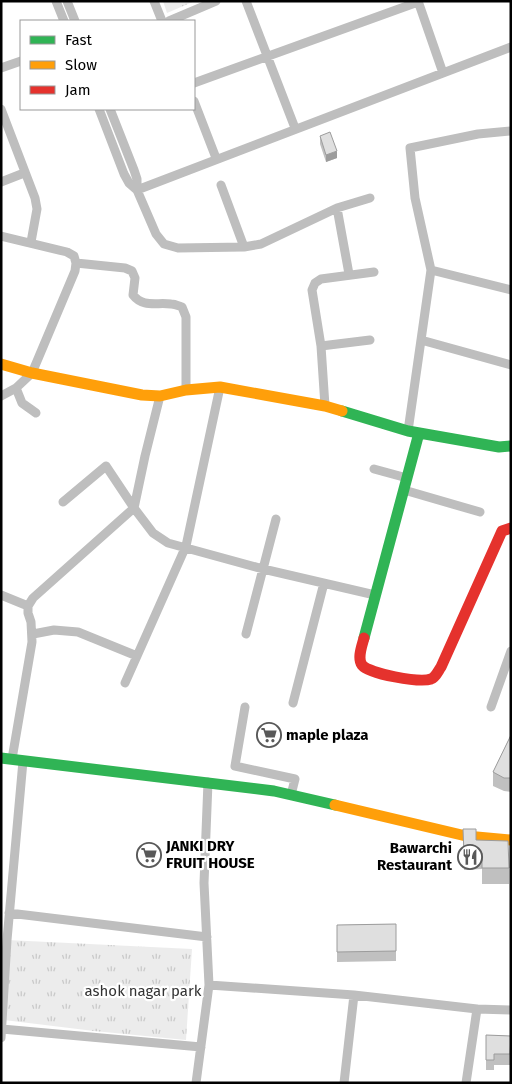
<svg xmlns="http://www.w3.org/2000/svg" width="512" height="1084" viewBox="0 0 512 1084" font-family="'Fira Sans',sans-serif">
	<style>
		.park { fill: url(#park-tufts) }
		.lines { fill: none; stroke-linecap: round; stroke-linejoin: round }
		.street { stroke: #bebebe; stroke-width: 9 }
		.fast { stroke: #30b455; stroke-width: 11 }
		.slow { stroke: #ff9f0a; stroke-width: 11 }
		.jam { stroke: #e5322d; stroke-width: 11 }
		.wall { fill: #c0c0c0 }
		.shaded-wall { fill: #9c9c9c }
		.building { fill: #dfdfdf; stroke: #9c9c9c }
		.labels { text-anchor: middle; stroke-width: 4.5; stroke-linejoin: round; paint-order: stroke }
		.poi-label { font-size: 15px; font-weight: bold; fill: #000; stroke: #fff; text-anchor: start }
		.park-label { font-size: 15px; fill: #333; stroke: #fff }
	</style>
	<defs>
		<pattern id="park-tufts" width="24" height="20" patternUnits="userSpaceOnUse" patternTransform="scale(1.25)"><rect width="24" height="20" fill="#ececec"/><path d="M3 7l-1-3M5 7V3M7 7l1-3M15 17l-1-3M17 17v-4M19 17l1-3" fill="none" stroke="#c9c9c9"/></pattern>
	</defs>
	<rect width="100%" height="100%" fill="#fff"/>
	<path class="park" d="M163,1H195L167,13Z
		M7,940L192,949L186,1040L94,1031L4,1020Z"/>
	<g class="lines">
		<path class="street" d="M56,1L64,21
			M67,1L75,21
			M154,1L162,21
			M246,1L295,128
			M418,1L443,73
			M169,21L216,1
			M1,68L21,61
			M194,83L418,2
			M194,101L216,158
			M1,109L35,198L37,209L31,242
			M99,109L124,174L129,183L137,190
			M110,109L134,170L137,179V190L156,234L164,244L178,248L244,247L261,244L337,208L370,198
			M1,182L24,173
			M221,185L244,247
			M137,190L511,47
			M337,208L349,274
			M1,236L67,252L74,256L76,263L75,271L32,373L16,388L1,396
			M76,263L125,268L132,271L135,278L133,295C143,308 157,302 171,304C175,304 179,306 182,307L186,317V390
			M431,270L511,290
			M421,340L511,365
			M321,346L370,340
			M16,388L22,403L36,413
			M325,406L321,346L312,290L315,283L321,279L374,272
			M408,431L431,270L415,198L410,148L478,134L511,131
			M374,469L407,478
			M404,490L480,512
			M63,502L106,466L134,508L153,533L168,543L263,569L375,595
			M1,595L28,606
			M33,634L54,630L78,632L137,656
			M246,634L276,519
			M125,683L186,546L220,387
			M293,703L324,583
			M245,707L235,766L295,779L291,795
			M491,707L511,651
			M12,759L32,642L31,622L28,613V606L33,598L134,508L145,456L160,396
			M9,913L207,937
			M209,985L354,995L477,1009L511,1010
			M2,1029L201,1047
			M1,1038L7,940L23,761
			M196,1083L209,985L204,883L208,782
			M344,1083L354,995
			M466,1083L477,1009"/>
		<path class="fast" d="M342,411L408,431L499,447L511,446
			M364,638L419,433
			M1,758L274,791L335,805"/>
		<path class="slow" d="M1,364L32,373L142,395L160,396L186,390L220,387L325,406L342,411
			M335,805L466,836L511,840"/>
		<path class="jam" d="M364,638C362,646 357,658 362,665C369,674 420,683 431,679C436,677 438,671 441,667L502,531L511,528"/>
	</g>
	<path class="wall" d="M320,136L337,158L326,162L320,144Z
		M511,735V792L504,791L493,786V772Z
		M463,829L509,868V884H482V869L464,870Z
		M396,924V961L337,962V925Z
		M486,1035L511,1036L510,1065H494V1070H486Z"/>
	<path class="shaded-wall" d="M337,151V158L326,162V155Z"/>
	<path class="building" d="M330,132L337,151L326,155L320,136Z
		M511,735V778H504L493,772Z
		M463,829H476V840L508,841L509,868H482V853L464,854Z
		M396,924V951L337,952V925Z
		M486,1035L511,1036L510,1054H494V1060H486Z"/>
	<defs>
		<symbol id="supermarket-ring" viewBox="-11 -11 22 22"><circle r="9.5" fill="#fff" stroke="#595959" stroke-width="1.5"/><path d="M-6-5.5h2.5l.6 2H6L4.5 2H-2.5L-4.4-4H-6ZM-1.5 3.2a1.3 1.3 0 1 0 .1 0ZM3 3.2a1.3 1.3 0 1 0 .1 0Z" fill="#595959"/></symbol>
		<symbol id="restaurant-ring" viewBox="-11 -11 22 22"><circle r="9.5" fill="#fff" stroke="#595959" stroke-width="1.5"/><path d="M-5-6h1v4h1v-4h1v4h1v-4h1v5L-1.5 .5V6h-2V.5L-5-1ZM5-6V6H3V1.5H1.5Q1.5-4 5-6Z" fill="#595959"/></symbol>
	</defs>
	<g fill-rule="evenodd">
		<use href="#supermarket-ring" x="255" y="721" width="28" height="28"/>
		<use href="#supermarket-ring" x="135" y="841" width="28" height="28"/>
		<use href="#restaurant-ring" x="456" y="843" width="28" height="28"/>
	</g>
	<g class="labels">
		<g class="poi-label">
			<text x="286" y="740">maple plaza</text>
			<text x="166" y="851">JANKI DRY<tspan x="166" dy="17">FRUIT HOUSE</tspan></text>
			<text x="452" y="853" text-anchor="end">Bawarchi<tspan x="452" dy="17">Restaurant</tspan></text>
		</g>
		<g class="park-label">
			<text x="143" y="996">ashok nagar park</text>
		</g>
	</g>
	<rect width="512" height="1084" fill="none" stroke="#000000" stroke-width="5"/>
	<rect x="20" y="20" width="175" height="90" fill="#ffffff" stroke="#999999"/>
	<rect x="30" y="36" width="25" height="8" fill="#30b455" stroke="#999999"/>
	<text x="65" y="45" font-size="15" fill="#000000">Fast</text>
	<rect x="30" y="61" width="25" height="8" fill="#ff9f0a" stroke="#999999"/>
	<text x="65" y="70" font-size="15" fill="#000000">Slow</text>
	<rect x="30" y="86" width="25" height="8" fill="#e5322d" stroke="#999999"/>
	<text x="65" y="95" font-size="15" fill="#000000">Jam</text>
</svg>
